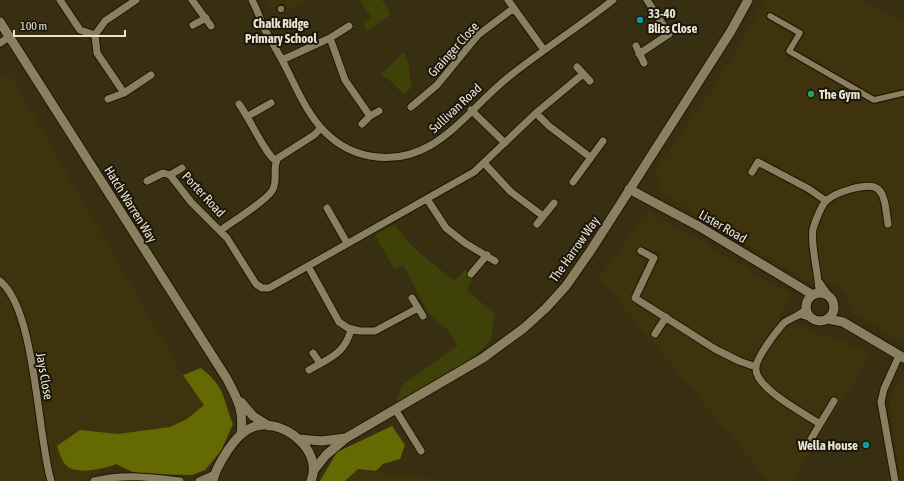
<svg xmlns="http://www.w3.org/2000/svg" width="904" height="481" viewBox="0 0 904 481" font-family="'Asap Condensed',sans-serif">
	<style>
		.built { fill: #3f330d }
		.green { fill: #3e4208 }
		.forest { fill: #646a01 }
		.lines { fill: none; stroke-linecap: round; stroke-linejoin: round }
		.pedestrian-casing { stroke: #1f1600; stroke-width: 8 }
		.minor-casing { stroke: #1f1600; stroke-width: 9 }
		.tertiary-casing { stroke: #1f1600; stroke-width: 11 }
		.pedestrian { stroke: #8a8061; stroke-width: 5.5 }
		.minor { stroke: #8a8061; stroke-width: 7 }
		.tertiary { stroke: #8a8061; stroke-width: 9 }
		.education-dot { fill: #8d6e63; stroke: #1b170b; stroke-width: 1.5 }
		.culture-dot { fill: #0f9aa8; stroke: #1b170b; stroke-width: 1.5 }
		.leisure-dot { fill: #2e9e5b; stroke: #1b170b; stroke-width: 1.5 }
		.labels { text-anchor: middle; stroke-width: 4; stroke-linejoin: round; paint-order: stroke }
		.poi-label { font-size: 13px; font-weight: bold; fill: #e9e3d3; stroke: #1b170b; text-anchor: start }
		.street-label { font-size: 13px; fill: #e9e3d3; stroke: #1b170b }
	</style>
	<rect width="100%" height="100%" fill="#382e11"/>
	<path class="built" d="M267,0H303L278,18Z
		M765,0H862L904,21V343L851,312L849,302L845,292L836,286L826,284L814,286L661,193L655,170L716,84Z
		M11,76L183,375L205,405L182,422L82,481H0V77Z
		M648,210L792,295L777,318L819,335H830L871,355L792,481H768L599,278Z
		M902,373H904V481H900L889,401L896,382Z
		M358,469L397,475L428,478L442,481H345Z"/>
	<path class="green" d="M360,0H382L391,14L367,31L363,23L371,17Z
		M404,52L409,65L411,88L403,94L392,82L380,75Z
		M395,224C409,248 433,263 454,281L465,270L473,276L467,290L495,315L491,340L472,358L396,404L402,385L458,345L447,329L429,314L403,265L394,269L375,235Z"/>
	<path class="forest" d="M201,368C226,388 222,397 233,424L221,451L205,470L192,475L137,474L116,464C105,469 76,475 67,466C62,462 59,452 57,446L80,430L118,434L170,427L187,419L204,405L183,375Z
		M392,426L405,445L400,459L383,464L376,471L358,469L345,481H320L337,452Z"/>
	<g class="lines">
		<defs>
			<path id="pedestrian" d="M770,16L800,33L789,51L874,100L904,93"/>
			<path id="minor" d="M60,0L80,30L95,35
				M136,0L105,21L95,35L97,53L124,93L151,75
				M192,0L211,26
				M252,0C257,9 260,19 264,28C270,39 276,49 282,60C295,84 305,112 325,132C337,144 353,153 370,156C435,168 466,110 511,75C544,49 580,26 613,0
				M508,0L544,50
				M193,25L206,18
				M330,38L349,26
				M0,43L9,37
				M636,46L644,63
				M639,54L669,34L647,0
				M282,60L330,38L345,80L370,116L362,124
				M577,67L590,81
				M108,99L124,93
				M239,104C249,117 265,154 276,161
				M411,107L437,85L478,35L514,8
				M471,110L505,143
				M536,113L549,126L590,157
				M248,116L271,103
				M370,116L379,111
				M484,163L511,192L543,216
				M182,168L170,175L191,202L227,238L256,284L262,288H269L474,172L536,113L583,74
				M752,172L758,162L809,189L826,201
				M147,181L163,173L170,175
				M573,182L603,141
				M427,199L446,228L465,243L495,261
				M327,208L347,243
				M537,224L554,203
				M221,230C232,222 269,199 273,189C278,179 272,167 278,158L314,135L321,128
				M641,251L654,258L635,298L715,349L739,361L756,367
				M308,266L339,322L348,328L360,331H375L418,308
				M471,274L487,255
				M0,281C36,310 37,434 51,481
				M819,282L829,296
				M819,293C819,274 810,245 813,229C815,222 821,206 826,201C834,193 868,181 878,189C886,196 886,213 888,224
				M412,298L423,316
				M807,308C799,318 789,317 782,325C775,333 757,357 756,367C753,387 805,414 820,424L807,446
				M802,315L812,318
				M655,334L666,317
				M313,353L320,363
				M309,370C329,358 344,355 351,330
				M395,409L421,451
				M820,424L834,401
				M94,481C123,474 151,477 180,481
				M199,481L215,474
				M895,481L881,402L884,389L899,356"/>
			<path id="tertiary" d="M0,22L227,379C238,400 244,410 241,434
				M629,189L700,227L813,295
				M806 307a14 14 0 1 1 28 0a14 14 0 1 1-28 0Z
				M828,319L843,322L904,358
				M241,402L253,416L269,426
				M299,439L322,441L345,438
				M314,470L326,455L346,438L483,358L524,328L546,308L566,286L591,250L731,31L748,0
				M213,481C215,470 222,459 228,450C234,441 242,431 253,427C281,417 324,449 311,481"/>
		</defs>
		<use href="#pedestrian" class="pedestrian-casing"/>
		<use href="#minor" class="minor-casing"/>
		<use href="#tertiary" class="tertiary-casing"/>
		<use href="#pedestrian" class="pedestrian"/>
		<use href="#minor" class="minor"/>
		<use href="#tertiary" class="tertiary"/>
	</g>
	<circle class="education-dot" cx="281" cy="9" r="4"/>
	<g class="culture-dot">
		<circle cx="640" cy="20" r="4"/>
		<circle cx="866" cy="445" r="4"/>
	</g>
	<circle class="leisure-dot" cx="811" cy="94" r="4"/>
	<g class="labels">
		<g class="poi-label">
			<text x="648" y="18">33-40<tspan x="648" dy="15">Bliss Close</tspan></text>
			<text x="281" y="28" text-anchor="middle">Chalk Ridge<tspan x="281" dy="15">Primary School</tspan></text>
			<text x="819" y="99">The Gym</text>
			<text x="858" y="450" text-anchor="end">Wella House</text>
		</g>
		<g class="street-label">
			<text transform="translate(453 49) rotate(-48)" y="5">Grainger Close</text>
			<text transform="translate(455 108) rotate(-43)" y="5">Sullivan Road</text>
			<text transform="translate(204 194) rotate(47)" y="5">Porter Road</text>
			<text transform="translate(131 204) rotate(58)" y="5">Hatch Warren Way</text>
			<text transform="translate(723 226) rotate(30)" y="5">Lister Road</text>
			<text transform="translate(574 249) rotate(-55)" y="5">The Harrow Way</text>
			<text transform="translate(45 376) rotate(80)" y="5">Jays Close</text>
		</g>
	</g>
	<path d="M14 30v6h111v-6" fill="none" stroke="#e9e3d3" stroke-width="2"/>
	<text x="20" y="30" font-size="12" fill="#e9e3d3" stroke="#1b170b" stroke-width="3" paint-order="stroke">100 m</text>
</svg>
